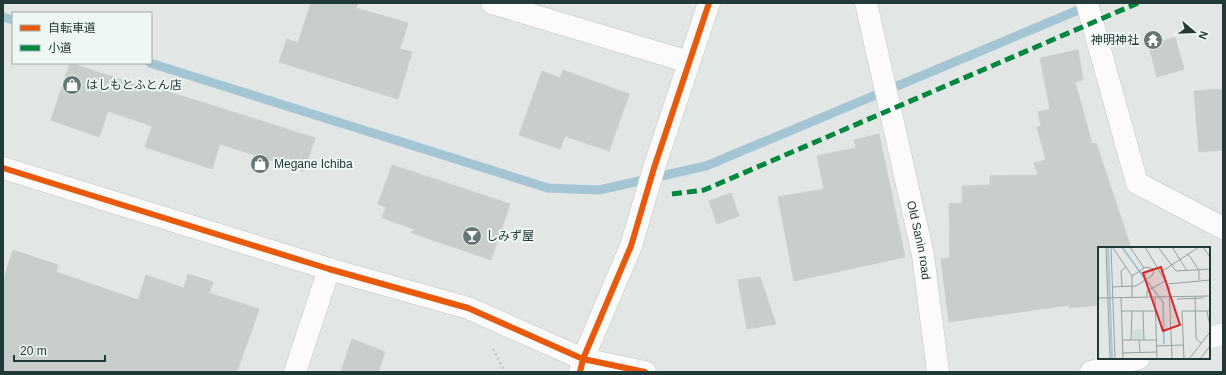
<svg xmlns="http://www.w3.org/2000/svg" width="1226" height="375" viewBox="0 0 1226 375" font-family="Helvetica,'Noto Sans JP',sans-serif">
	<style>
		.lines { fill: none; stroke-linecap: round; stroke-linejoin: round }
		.stream { stroke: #a3c5d4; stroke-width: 9 }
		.building { fill: #c8cecc; stroke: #cbd0cf }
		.street-casing { stroke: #bfc4c3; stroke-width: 23 }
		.secondary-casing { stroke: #bec5c3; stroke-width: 23 }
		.path { stroke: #bfc7c6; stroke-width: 2.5; stroke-dasharray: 2 3; stroke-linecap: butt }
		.street { stroke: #fbfbfb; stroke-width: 22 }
		.secondary { stroke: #fbfbfb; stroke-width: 22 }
		.quiet { stroke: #00873e; stroke-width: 5; stroke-dasharray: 10 5; stroke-linecap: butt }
		.cycleway-casing { stroke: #eff7f4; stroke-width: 8 }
		.cycleway { stroke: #e8590c; stroke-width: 6 }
		.labels { text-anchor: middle; stroke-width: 4; stroke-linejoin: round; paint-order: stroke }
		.poi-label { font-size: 12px; fill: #213937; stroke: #eff7f4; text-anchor: start }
		.street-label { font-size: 12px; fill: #213937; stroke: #eff7f4 }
		.inset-river { fill: none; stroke: #a3c5d4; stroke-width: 2 }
		.inset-road { fill: none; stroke: #95a1a0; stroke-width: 1 }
		.view { fill: #d62828; fill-opacity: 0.15; stroke: #d62828; stroke-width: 2 }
		.inset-edge { fill: none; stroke: #213937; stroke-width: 2 }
	</style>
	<rect width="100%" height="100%" fill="#e2e7e6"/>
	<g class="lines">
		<path class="stream" d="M3,17L13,20
			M150,63L548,188L599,190L706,166L1088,6"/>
	</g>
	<path class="building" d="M311,3H358L356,8L408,23L400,49L412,52L398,99L279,62L287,39L298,43Z
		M1175,37L1184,69L1157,77L1149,46Z
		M1078,50L1083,80L1075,82L1092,144L1096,143L1131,248H1099V305L1069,308V305L949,322L941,259L950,258L949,204L962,203V186L990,185V176L1038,175L1034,163L1046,160L1037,127L1041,126L1038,112L1050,109L1040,58Z
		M70,63L162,93L163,90L315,138L304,171L220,144L212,169L145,147L152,126L108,111L99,137L51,120Z
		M563,70L629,94L609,151L565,136L560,149L519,135L542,71L560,78Z
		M1223,89V150L1199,152L1194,91Z
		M879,134L905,257L794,281L778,197L824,189L817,156L856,148L854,140Z
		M392,165L510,204L491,260L412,233L414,229L382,218L386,207L378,204Z
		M731,193L739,216L717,224L709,201Z
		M13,250L58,265L56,272L138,300L146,275L184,288L188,274L213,282L209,293L259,309L237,372H3V281Z
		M760,277L776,324L747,329L738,280Z
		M352,339L385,352L378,372H341Z"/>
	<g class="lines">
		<defs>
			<g id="street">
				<path d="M492,3L689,62"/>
				<path id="s1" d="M866,3L923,255L938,372"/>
				<path d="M1087,3L1137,183L1223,228"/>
				<path d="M295,372L329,269"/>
			</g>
			<path id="secondary" d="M3,168L329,269L468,308L583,359L645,372
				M1209,338L1223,334
				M580,372L583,359L631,246L654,168L709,3
				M1091,372L1139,358"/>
		</defs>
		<use href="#street" class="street-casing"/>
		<use href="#secondary" class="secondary-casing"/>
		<path class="path" d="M493,349L505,372"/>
		<use href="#street" class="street"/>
		<use href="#secondary" class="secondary"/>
		<path class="quiet" d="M672,194L704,190L1138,3"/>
		<defs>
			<path id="cycleway" d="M3,168L329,269L468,308L583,359L645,372
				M580,372L583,359L631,246L654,168L709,3"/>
		</defs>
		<use href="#cycleway" class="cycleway-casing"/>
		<use href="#cycleway" class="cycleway"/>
	</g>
	<defs>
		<symbol id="temple-disc" viewBox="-11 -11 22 22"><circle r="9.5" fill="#657674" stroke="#eff7f4"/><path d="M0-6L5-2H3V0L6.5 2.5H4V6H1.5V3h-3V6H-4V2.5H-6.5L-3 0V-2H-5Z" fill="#fff"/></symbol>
		<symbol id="shop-disc" viewBox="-11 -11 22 22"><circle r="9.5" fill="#657674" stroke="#eff7f4"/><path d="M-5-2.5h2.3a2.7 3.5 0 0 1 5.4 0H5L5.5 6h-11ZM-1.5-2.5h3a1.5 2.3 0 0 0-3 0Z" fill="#fff"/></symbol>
		<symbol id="bar-disc" viewBox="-11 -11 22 22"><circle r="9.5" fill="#657674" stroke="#eff7f4"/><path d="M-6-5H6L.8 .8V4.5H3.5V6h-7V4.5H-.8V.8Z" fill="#fff"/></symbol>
	</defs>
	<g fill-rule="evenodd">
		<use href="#temple-disc" x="1142" y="29" width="22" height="22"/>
		<use href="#shop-disc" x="61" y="74" width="22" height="22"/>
		<use href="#shop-disc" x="249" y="153" width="22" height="22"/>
		<use href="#bar-disc" x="461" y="225" width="22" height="22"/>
	</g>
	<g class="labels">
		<g class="poi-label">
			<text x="1139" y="44" text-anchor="end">神明神社</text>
			<text x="86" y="89">はしもとふとん店</text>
			<text x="274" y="168">Megane Ichiba</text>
			<text x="486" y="240">しみず屋</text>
		</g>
		<g class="street-label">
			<text dy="4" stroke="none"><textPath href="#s1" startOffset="243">Old Sanin road</textPath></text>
		</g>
	</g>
	<g transform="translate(1098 247)">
		<rect width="112" height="112" fill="#e2e7e6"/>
		<path d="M45,82L46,92H35L34,83Z" fill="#cbe0d6"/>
		<path class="inset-river" d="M10,0L14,112M24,0L47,32M49,34L65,55L66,97"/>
		<path class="inset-road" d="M8,0L12,112M13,0L17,112M32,0L46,21M47,0L71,40L74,112M60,0L78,24L112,22M74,0L89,24M105,0L112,10M15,1L34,29V51M90,7L101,23V33M63,25L101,0M34,29L48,20L56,22M70,37L112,33M24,39L23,24L28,20M14,40L38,39L55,28L56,22M49,50V44L69,33M57,50L59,112M97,50L98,92L103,96M0,51L112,49M23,51L25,112M79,52L106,51M23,64H57M45,64L46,93M109,64L112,79M25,93H58M33,93L34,64M41,93L42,105M58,99L86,98M25,106L59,105M86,112L84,64H112M91,112L112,85M102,112L112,99"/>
		<path class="view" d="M63,20L82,78L65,84L45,26Z"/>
		<rect width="112" height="112" class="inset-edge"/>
	</g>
	<rect width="1226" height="375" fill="none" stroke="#213937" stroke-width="8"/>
	<rect x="12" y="12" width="140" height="52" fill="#eff7f4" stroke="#9daba8"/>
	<rect x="20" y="25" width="20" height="6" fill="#e8590c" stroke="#9daba8"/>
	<text x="48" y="32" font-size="12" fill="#213937">自転車道</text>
	<rect x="20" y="45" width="20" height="6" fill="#00873e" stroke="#9daba8"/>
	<text x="48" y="52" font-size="12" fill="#213937">小道</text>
	<g transform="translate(1194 32) rotate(109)" stroke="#eff7f4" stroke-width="3" paint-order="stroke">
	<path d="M0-3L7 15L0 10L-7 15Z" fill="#213937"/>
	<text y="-6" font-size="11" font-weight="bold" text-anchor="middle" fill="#213937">N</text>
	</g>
	<path d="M14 355v6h91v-6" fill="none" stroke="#213937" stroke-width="2"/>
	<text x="20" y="355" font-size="12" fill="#213937" stroke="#eff7f4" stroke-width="3" paint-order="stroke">20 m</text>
</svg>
